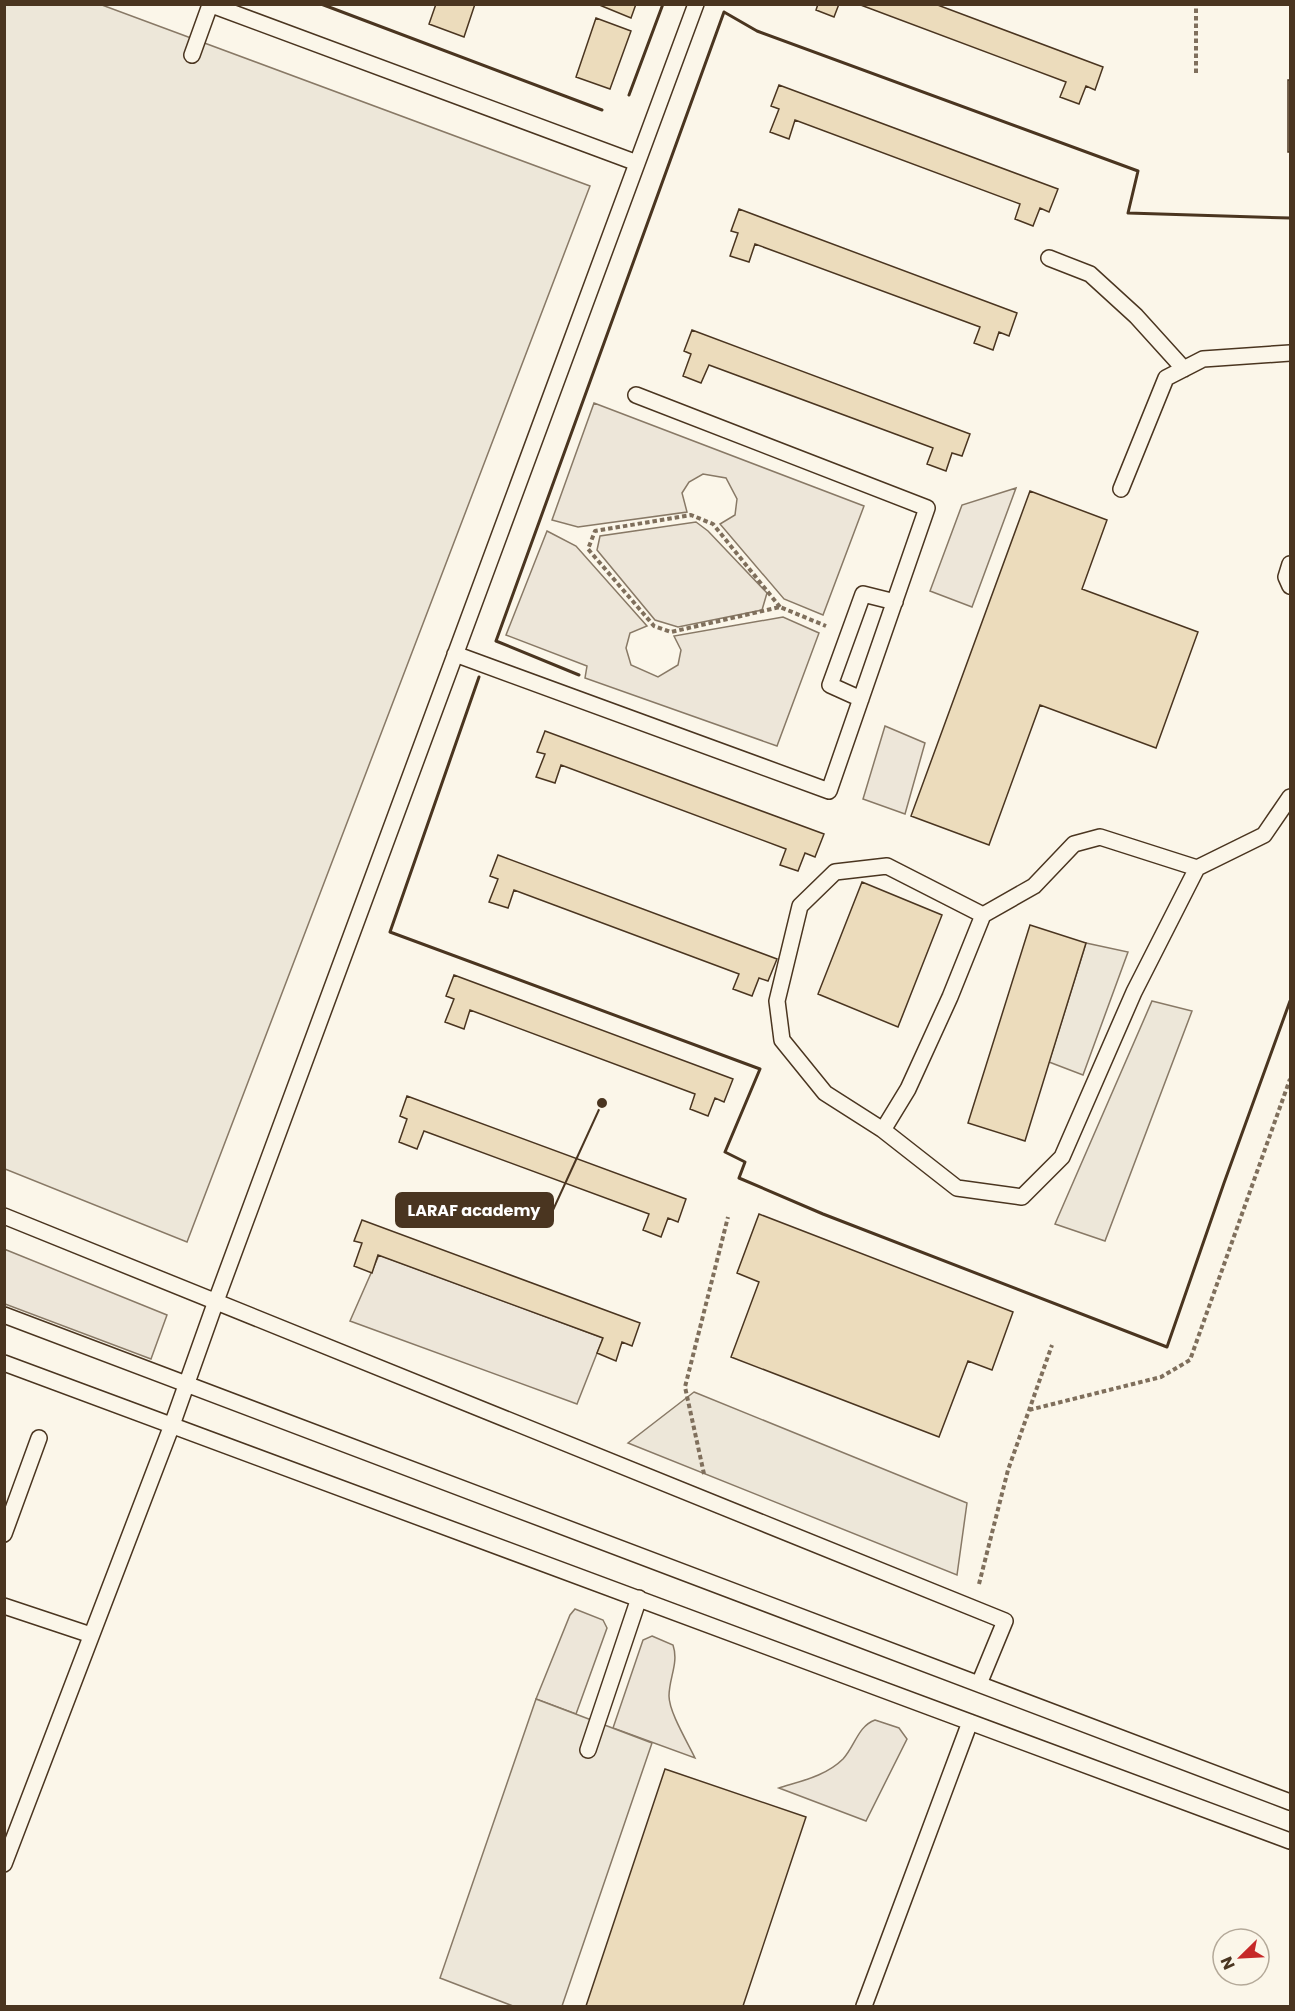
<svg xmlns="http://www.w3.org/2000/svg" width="1295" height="2011" viewBox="0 0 1295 2011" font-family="Poppins,sans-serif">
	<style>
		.green { fill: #ede6d9; stroke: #887966; stroke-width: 1.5 }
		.parking { fill: #ede7d9; stroke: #887966; stroke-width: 1.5 }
		.building { fill: #ecdcbc; stroke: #4a3520; stroke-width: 1.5 }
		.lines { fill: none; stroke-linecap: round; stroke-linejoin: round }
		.lane-casing { stroke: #4a3520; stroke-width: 18 }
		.path { stroke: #7f6f5c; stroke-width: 4; stroke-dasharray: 4.5 3; stroke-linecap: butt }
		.lane { stroke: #fbf6e9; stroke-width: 15 }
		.wall { stroke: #4a3520; stroke-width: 3 }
		.leader { fill: none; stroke: #4a3520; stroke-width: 2 }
		.callout-dot { fill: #4a3520; stroke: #fbf6e9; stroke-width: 2 }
		.callout { fill: #4a3520; stroke: #4a3520; stroke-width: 2 }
		.callout-label { font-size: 16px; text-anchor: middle; font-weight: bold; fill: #fff }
	</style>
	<rect width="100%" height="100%" fill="#fbf6e9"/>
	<path class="green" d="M594,403L864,506L823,615L784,599L720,524L735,515L737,499L726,478L703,474L689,482L682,493L687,512L578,527L552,520Z
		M1016,488L972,607L930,591L962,505Z
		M696,522L708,531L767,593L762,610L678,627L655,620L597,550L600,536Z
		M547,531L576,546L647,626L630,633L626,648L631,665L658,677L678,665L681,650L674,636L783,617L819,633L777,746L585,678L587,666L506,635Z
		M885,726L925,743L905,814L863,799Z
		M4,1249L167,1315L151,1359L5,1304Z
		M379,1255L603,1338L577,1404L350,1321Z
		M575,1609L603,1620L607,1628L576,1714L536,1699L570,1615Z
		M652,1636L673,1645C679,1663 669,1678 669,1696C669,1712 688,1743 695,1758L613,1728L643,1640Z
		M875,1720L899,1728L907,1739L866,1821L779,1788C801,1781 826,1776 843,1759C855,1746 858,1726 875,1720Z"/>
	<path class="parking" d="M4,5H102L590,186L187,1242L5,1169Z
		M1086,943L1128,952L1083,1075L1049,1062Z
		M1152,1001L1192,1011L1105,1241L1055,1224Z
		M694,1392L967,1503L957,1575L628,1443Z
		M536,1699L652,1743L562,2006H513L440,1978Z"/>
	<path class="building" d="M436,4H475L464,37L429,24Z
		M597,4H636L631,18Z
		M818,4H839L834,17L816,10Z
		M858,4H935L1103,67L1095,90L1086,86L1079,104L1060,97L1066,82Z
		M596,18L631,31L610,89L576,77Z
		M1288,80H1290V152H1288Z
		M779,85L1058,189L1049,212L1040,208L1033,226L1015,219L1020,204L795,120L789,139L770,132L779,109L771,106Z
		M739,209L1017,313L1009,336L999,332L993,350L974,343L980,327L755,244L749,262L730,256L738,233L731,231Z
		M692,330L970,434L962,456L952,453L946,471L927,464L933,448L709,365L701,383L683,376L691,354L684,351Z
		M1030,491L1107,520L1082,589L1198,632L1156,748L1040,705L989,845L911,816Z
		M545,731L824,834L815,857L805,853L798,871L780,865L786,849L561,765L555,783L536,777L545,754L537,752Z
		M498,855L777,959L768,981L759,978L752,996L733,989L739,974L514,890L508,908L489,902L498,879L490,876Z
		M862,882L942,915L898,1027L818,994Z
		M1030,925L1086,943L1025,1141L968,1123Z
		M454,975L733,1079L724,1102L715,1098L708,1116L690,1109L695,1094L470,1010L464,1029L445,1022L454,999L446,996Z
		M407,1096L686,1199L678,1222L668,1218L661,1237L643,1230L649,1214L424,1131L417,1149L399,1142L407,1119L400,1116Z
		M759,1214L1013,1312L992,1370L968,1361L939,1437L731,1357L759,1282L737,1273Z
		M362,1220L640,1323L632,1346L622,1342L616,1361L597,1353L603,1338L378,1255L372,1273L354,1266L362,1243L354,1241Z
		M665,1769L806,1817L743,2006H586Z"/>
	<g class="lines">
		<defs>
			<path id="lane" d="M209,4L637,163
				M192,55L210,5
				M1049,258L1090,274L1136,316L1184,369
				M1121,489L1166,378L1203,359L1290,353
				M1290,564L1286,577L1290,586
				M455,654L829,791L927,508L636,395
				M861,699L830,685L863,594L895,602
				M1197,868L1100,837L1074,844L1034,886L983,915L950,997L908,1089L883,1130L957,1188L1022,1197L1062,1157L1134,992L1197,868L1264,835L1290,797
				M883,1130L825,1093L782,1040L777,1001L800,906L835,872L887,866L983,915
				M4,1216L1005,1621L979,1684
				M4,1315L1290,1802
				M4,1363L1290,1841
				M4,1534L39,1438
				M4,1606L91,1635
				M588,1750L639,1598
				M4,1864L172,1425L216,1301L696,4
				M864,2006L970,1722"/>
		</defs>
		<use href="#lane" class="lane-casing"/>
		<path class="path" d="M1196,73V4
			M780,607L713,524L691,515L595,531L588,549L654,626L671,632L780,607L826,626
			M1029,1410L1161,1377L1190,1360L1290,1079
			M704,1474L685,1387L728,1217
			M979,1584L1008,1470L1052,1345"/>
		<use href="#lane" class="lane"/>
		<path class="wall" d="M321,4L602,110
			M629,95L663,4
			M579,675L496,641L724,12L757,31L1138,171L1128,213L1290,218
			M479,677L390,932L760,1069L725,1152L745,1162L739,1178L823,1214L1167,1347L1224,1183L1290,1001"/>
	</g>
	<path class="leader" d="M602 1103L553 1210"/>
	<circle class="callout-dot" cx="602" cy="1103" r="6"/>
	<rect class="callout" x="396" y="1193" width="157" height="34" rx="6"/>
	<g class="callout-label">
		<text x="474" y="1216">LARAF academy</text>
	</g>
	<rect width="1295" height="2011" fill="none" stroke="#4a3520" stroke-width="12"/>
	<g transform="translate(1241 1957) rotate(246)"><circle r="28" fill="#fbf6e9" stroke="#b4a999" stroke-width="1.5"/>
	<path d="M0-4.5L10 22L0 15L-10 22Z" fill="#c62828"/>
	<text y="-9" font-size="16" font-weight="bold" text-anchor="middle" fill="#4a3520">N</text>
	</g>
</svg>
